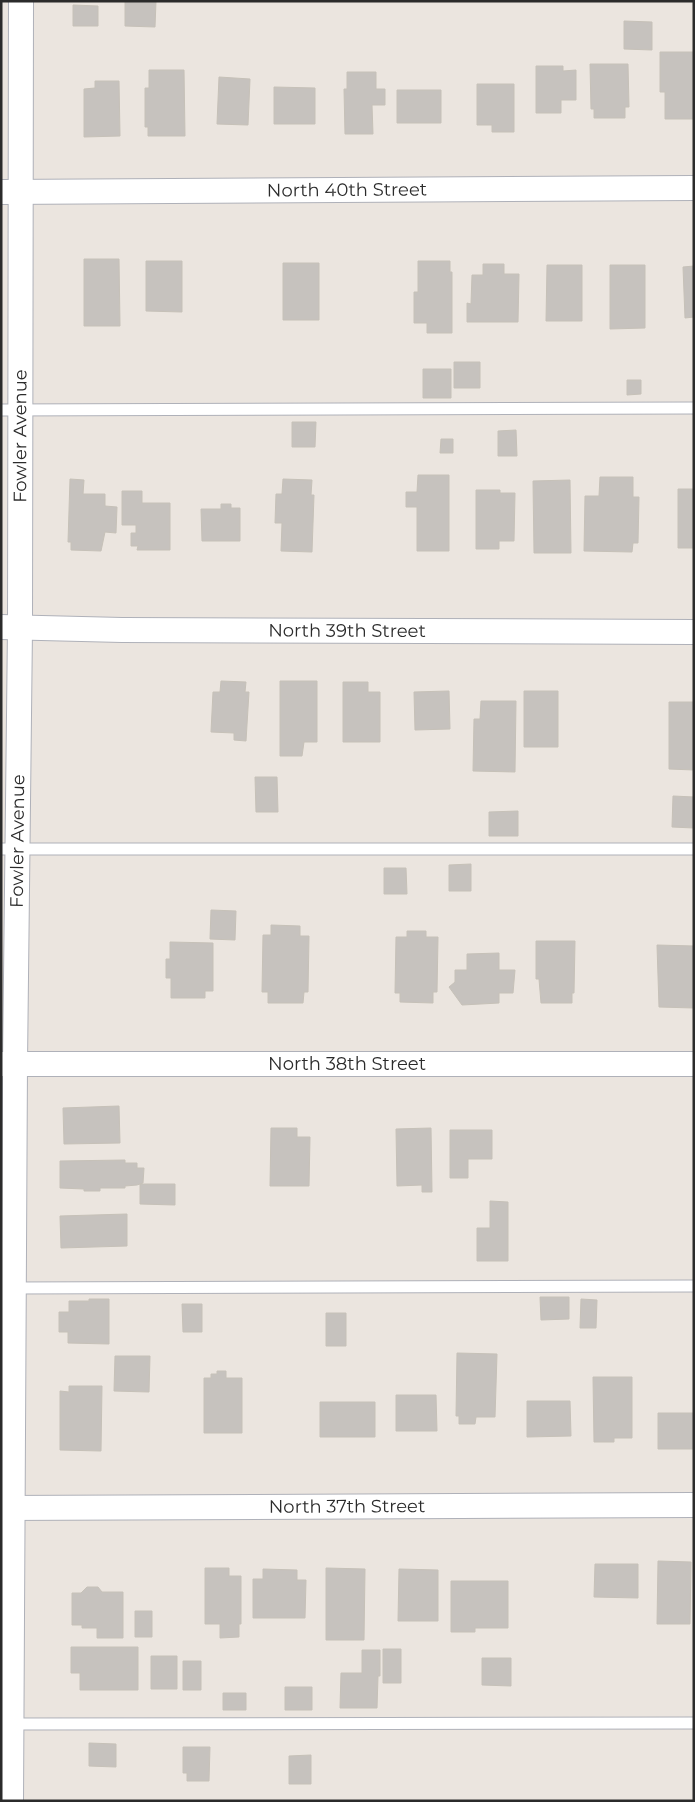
<svg xmlns="http://www.w3.org/2000/svg" width="695" height="1802" viewBox="0 0 695 1802" font-family="Montserrat,sans-serif">
	<style>
		.building { fill: #c6c2be; stroke: #c6c1b8 }
		.lines { fill: none; stroke-linecap: round; stroke-linejoin: round }
		.lane-casing { stroke: #afb1b9; stroke-width: 13 }
		.street-casing { stroke: #afb1b9; stroke-width: 26 }
		.lane { stroke: #fff; stroke-width: 11 }
		.street { stroke: #fff; stroke-width: 24 }
		.labels { text-anchor: middle; stroke-width: 4; stroke-linejoin: round; paint-order: stroke }
		.street-label { font-size: 18px; fill: #2b2b2b; stroke: #fff }
	</style>
	<rect width="100%" height="100%" fill="#ebe5df"/>
	<path class="building" d="M125,1H156L155,27L125,26Z
		M73,5L98,6V26H73Z
		M624,21L652,22V50L624,49Z
		M660,52H694V119H665V92H660Z
		M590,64H628L629,107H625V118H594V109H591Z
		M536,66H563V71L576,70V100H561V113H536Z
		M149,70H184L185,136H148V127H145V88H149Z
		M347,72H376V89H385V105H372L373,134H345L344,89H347Z
		M219,77L250,79L248,125L217,124Z
		M95,81H119L120,136L84,137V89L95,88Z
		M477,84H514V132H492V125H477Z
		M274,87L315,88V124H274Z
		M397,90H441V123H397Z
		M84,259H119L120,326H84Z
		M146,261H182V312L146,311Z
		M418,261H450V272H452V333H427V323H414V292H418Z
		M283,263H319V320H283Z
		M483,264H504V274H519L518,322H467V303L471,304L472,275H483Z
		M547,265H582V321H546Z
		M610,265H645V328L610,329Z
		M694,266V317L685,318L683,267Z
		M454,362H480V388H454Z
		M423,369H451V398H423Z
		M627,380H641V394L627,395Z
		M292,422H316L315,447H292Z
		M516,430L517,456H498V431Z
		M441,439H453V453H440Z
		M418,475H449V551H417V507H406V492H417Z
		M600,477H633V497H639L638,543H633L632,552L584,551L585,496H599Z
		M70,479L84,480L83,494H105V506L117,507L116,533L105,532L101,551L71,550V542H68Z
		M283,479L312,480L311,495H314L312,552L281,551L282,523H275L276,494H282Z
		M570,480L571,553H534L533,481Z
		M678,489H694V548H678Z
		M476,490H500V493H515L514,541H499V549H476Z
		M122,491H142V503H170V550H137L138,546H131V533H136V525H122Z
		M221,504H231V508H240V541H202L201,509H221Z
		M221,681L246,682L245,692H249L246,741L234,740V733L211,732L213,692H220Z
		M280,681H317V742H304L302,756H280Z
		M343,682H368V692H380V742H343Z
		M449,691L450,729L415,730L414,692Z
		M524,691H558V747H524Z
		M481,701H516L515,772L473,771L474,719H480Z
		M669,702H694V770L669,769Z
		M255,777H277L278,812H256Z
		M673,796L694,797V828L672,827Z
		M518,811V836H489V812Z
		M471,864V891H449V865Z
		M384,868H406L407,894H384Z
		M211,910L236,911L235,940L210,939Z
		M271,925L300,926V936H309L308,992H304L303,1003H268V992H262L263,935H271Z
		M407,931H426V937H438L437,992H433V1003L400,1002V993H395L396,937H407Z
		M536,941H575L574,993H572V1003H541L539,979H536Z
		M170,942L213,943V991H205V998H171V978H166V959H170Z
		M657,945L694,946V1008L659,1007Z
		M499,953V970H515L513,993H499V1003L462,1005L449,987L455,982V970H467V954Z
		M119,1106L120,1143L64,1144L63,1108Z
		M271,1128H297V1137H310L309,1186H270Z
		M431,1128L432,1192H422V1185L397,1186L396,1129Z
		M450,1130H492V1159H468V1178H450Z
		M125,1160V1163H137V1168H144L143,1183L137,1185L125,1186V1188H100V1191H84V1189L60,1188V1161Z
		M140,1184H175V1205L140,1204Z
		M490,1201L508,1202V1261H477V1228H490Z
		M127,1214V1246L61,1248L60,1216Z
		M540,1297H569V1319L541,1320Z
		M89,1299H109V1344L68,1343V1332H59V1312H69V1301H89Z
		M581,1299L597,1300L596,1328H580Z
		M182,1304H202V1332H183Z
		M326,1313H346V1346H326Z
		M457,1353L497,1354L495,1417H476L475,1424H459V1416H456Z
		M115,1356H150L149,1392L114,1391Z
		M217,1371H226V1378H242V1433H204V1378H211V1374H217Z
		M593,1377H632V1438H614V1442H594Z
		M69,1386H102L101,1451L60,1450V1391L69,1392Z
		M396,1395H436L437,1431H396Z
		M527,1401H570L571,1436L527,1437Z
		M320,1402H375V1437H320Z
		M658,1413H694V1449H658Z
		M658,1561L691,1562L690,1624H657Z
		M595,1564H638V1598L594,1597Z
		M205,1568H229V1576H241V1624H239V1637L220,1638V1624H205Z
		M326,1568L365,1569L364,1640H326Z
		M263,1569L297,1570V1580H306L305,1618H253V1579H263Z
		M399,1569L438,1570V1621H398Z
		M451,1581H508V1628H475V1632H451Z
		M87,1587H98L102,1592H123V1638H97V1628H82V1625H72V1593H81Z
		M135,1611H152V1637H135Z
		M71,1647H138V1690H80V1673H71Z
		M383,1649H401V1683H383Z
		M362,1650H380V1676H378L377,1708H340L341,1673H362Z
		M151,1656H177V1689H151Z
		M482,1658H511V1686L482,1685Z
		M183,1661H201V1690H183Z
		M285,1687H312V1710H285Z
		M223,1693H246V1710H223Z
		M89,1743L116,1744V1767L89,1766Z
		M183,1747H210L209,1781H187V1773H183Z
		M311,1755V1784H289V1756Z"/>
	<g class="lines">
		<defs>
			<path id="lane" d="M1,410L694,408
				M1,849H694
				M13,1288L694,1286
				M8,1724L694,1723"/>
			<g id="street">
				<path id="s1" d="M1,192L694,188"/>
				<path id="s2" d="M1,627L122,630L694,632"/>
				<path id="s3" d="M1,1064H694"/>
				<path id="s4" d="M1,1508L694,1505"/>
				<path id="s5" d="M11,1801L15,1064L20,628L21,1"/>
			</g>
		</defs>
		<use href="#lane" class="lane-casing"/>
		<use href="#street" class="street-casing"/>
		<use href="#lane" class="lane"/>
		<use href="#street" class="street"/>
	</g>
	<g class="labels">
		<g class="street-label">
			<text dy="6" stroke="none"><textPath href="#s1" startOffset="346">North 40th Street</textPath></text>
			<text dy="6" stroke="none"><textPath href="#s5" startOffset="1365">Fowler Avenue</textPath></text>
			<text dy="6" stroke="none"><textPath href="#s2" startOffset="346">North 39th Street</textPath></text>
			<text dy="6" stroke="none"><textPath href="#s5" startOffset="960">Fowler Avenue</textPath></text>
			<text dy="6" stroke="none"><textPath href="#s3" startOffset="346">North 38th Street</textPath></text>
			<text dy="6" stroke="none"><textPath href="#s4" startOffset="346">North 37th Street</textPath></text>
		</g>
	</g>
	<rect width="695" height="1802" fill="none" stroke="#2b2b2b" stroke-width="5"/>
</svg>
